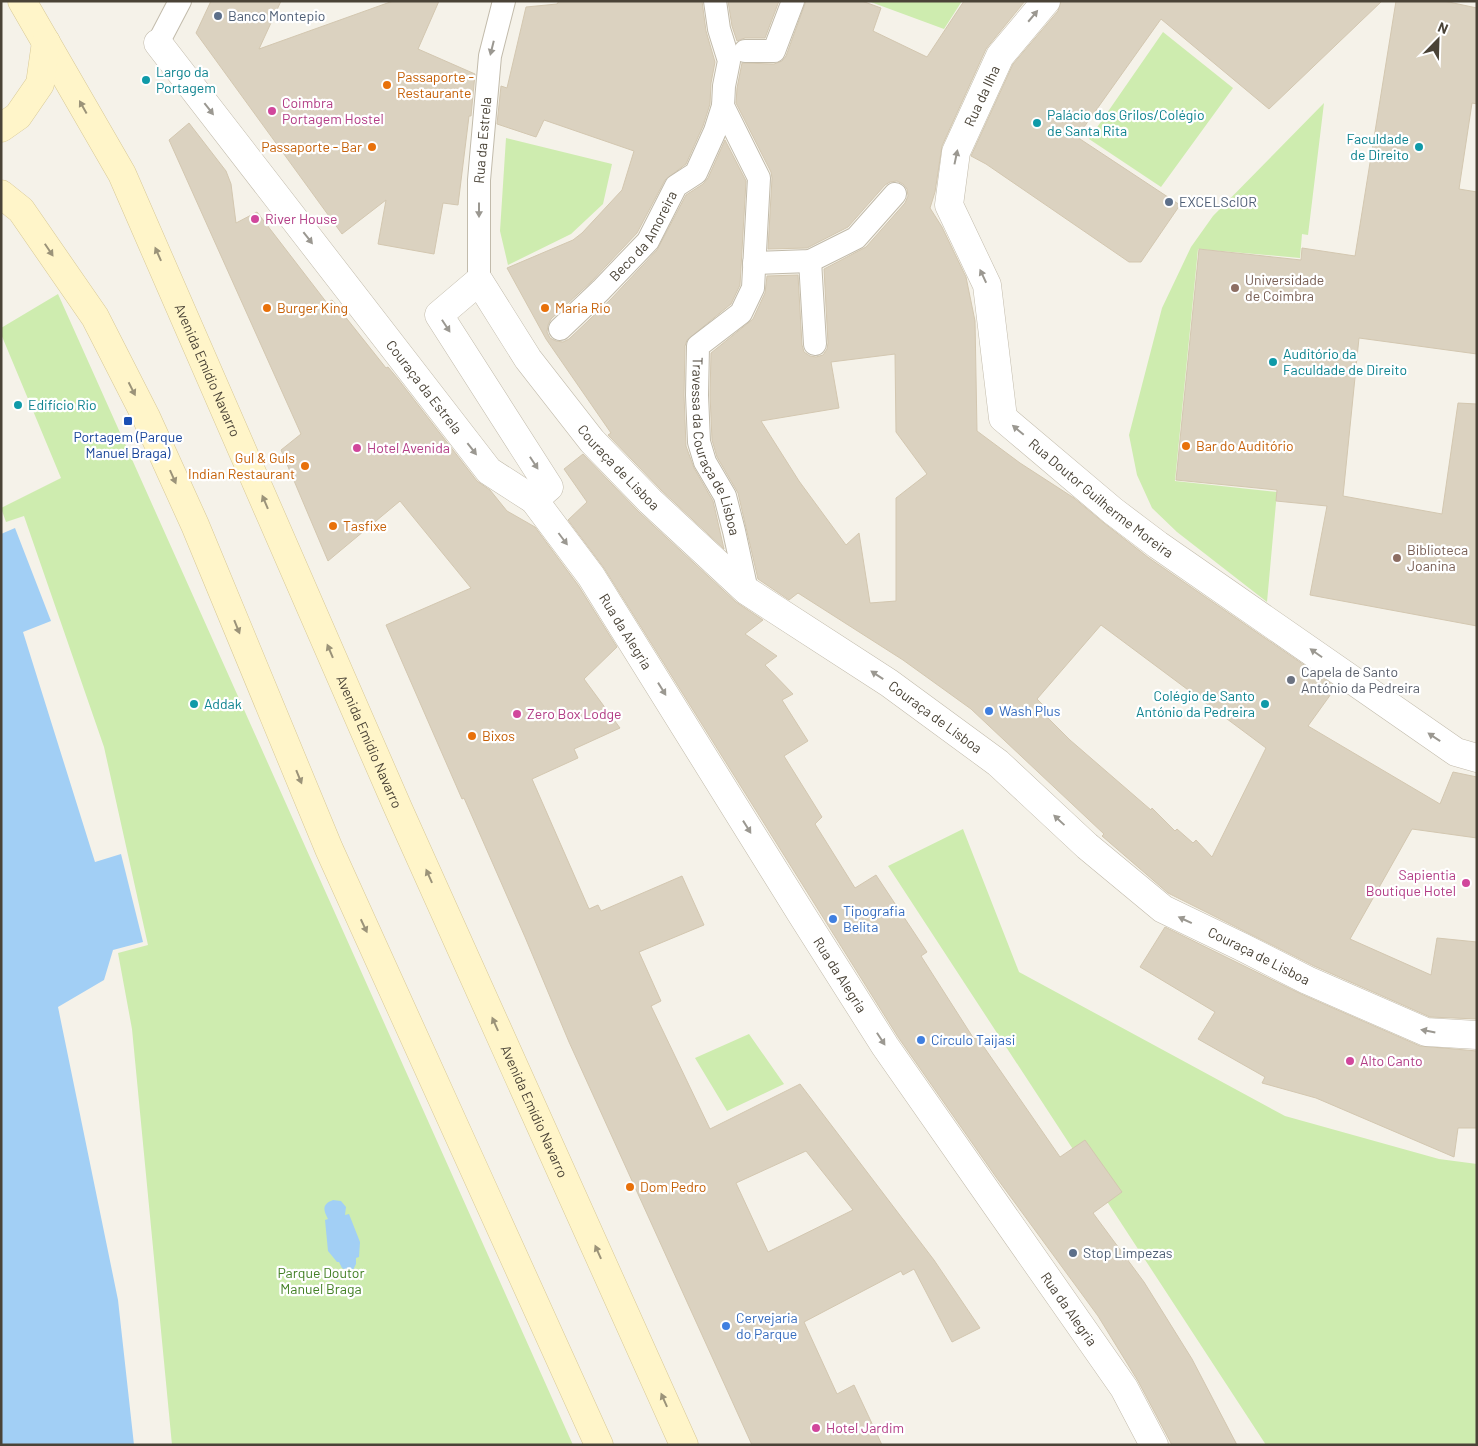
<svg xmlns="http://www.w3.org/2000/svg" width="1478" height="1446" viewBox="0 0 1478 1446" font-family="Barlow,sans-serif">
	<style>
		.green { fill: #ceecaf }
		.water { fill: #a2cff5 }
		.building { fill: #dbd2c0; stroke: #d3c7b0; fill-rule: evenodd }
		.lines { fill: none; stroke-linecap: round; stroke-linejoin: round }
		.pedestrian-casing { stroke: #c2bbab; stroke-width: 24 }
		.minor-casing { stroke: #c2bbab; stroke-width: 29 }
		.secondary-casing { stroke: #d8c996; stroke-width: 29 }
		.pedestrian { stroke: #fff; stroke-width: 22 }
		.minor { stroke: #fff; stroke-width: 28 }
		.secondary { stroke: #fff5c9; stroke-width: 28 }
		.oneway { fill: #9b9891 }
		.oneway2 { fill: #9b9379 }
		.service-dot { fill: #5c6f8a; stroke: #fff; stroke-width: 2 }
		.culture-dot { fill: #0f9aa8; stroke: #fff; stroke-width: 2 }
		.food-dot { fill: #e8710a; stroke: #fff; stroke-width: 2 }
		.hotel-dot { fill: #d1479c; stroke: #fff; stroke-width: 2 }
		.education-dot { fill: #8d6e63; stroke: #fff; stroke-width: 2 }
		.transit-dot { fill: #1a4fb4; stroke: #fff; stroke-width: 2 }
		.worship-dot { fill: #6b7280; stroke: #fff; stroke-width: 2 }
		.shop-dot { fill: #3f7fe0; stroke: #fff; stroke-width: 2 }
		.labels { text-anchor: middle; stroke-width: 4.5; stroke-linejoin: round; paint-order: stroke }
		.service-label { font-size: 14px; fill: #4e5e75; stroke: #fff; text-anchor: start }
		.culture-label { font-size: 14px; fill: #0d838f; stroke: #fff; text-anchor: start }
		.food-label { font-size: 14px; fill: #c56008; stroke: #fff; text-anchor: start }
		.street-label { font-size: 14px; fill: #4a4337; stroke: #fff }
		.hotel-label { font-size: 14px; fill: #b23c85; stroke: #fff; text-anchor: start }
		.education-label { font-size: 14px; fill: #785e54; stroke: #fff; text-anchor: start }
		.transit-label { font-size: 14px; fill: #164399; stroke: #fff }
		.worship-label { font-size: 14px; fill: #5b616d; stroke: #fff; text-anchor: start }
		.shop-label { font-size: 14px; fill: #366cbe; stroke: #fff; text-anchor: start }
		.park-label { font-size: 14px; fill: #438025; stroke: #fff }
	</style>
	<rect width="100%" height="100%" fill="#f5f2e9"/>
	<path class="green" d="M868,1H962L944,29Z
		M1163,32L1233,88L1161,187L1089,139Z
		M1324,103L1308,235L1302,234L1300,258L1198,249L1175,481L1277,492L1267,602L1177,532L1152,508L1137,475L1129,435L1162,308L1191,247L1213,216Z
		M506,138L612,164L603,204L571,234L508,265L500,231Z
		M58,294L573,1445H172L132,1029L118,953L148,945L104,747L24,516L6,522L1,508L61,478L1,334V328Z
		M963,829L1019,972L1285,1116L1439,1159L1477,1164V1445H1266L888,866Z
		M749,1034L784,1084L727,1111L695,1058Z"/>
	<path class="water" d="M15,528L51,621L23,632L95,862L121,854L143,942L113,950L104,980L58,1007L118,1300L134,1445H1V534Z
		M333,1200L341,1201L346,1207L345,1215L349,1214L360,1242L359,1257L356,1258V1264L353,1270L347,1271L342,1268L339,1262H337L328,1251L325,1220L328,1219C323,1210 322,1204 333,1200Z"/>
	<path class="building" d="M211,1H281L259,49L393,1H439L418,49L475,74L471,116H469L458,205L443,203L434,254L378,244L386,200L342,234L196,33Z
		M559,1H702L706,31L715,62L711,83L710,104L703,126L686,164L665,180L637,233L592,281L551,319L548,325L547,332L550,338L556,341L563,342L569,339L610,300L657,250L686,195L703,184L708,178L725,140L746,181L740,285L731,304L687,340L685,346L684,395L686,446L694,468L713,501L724,549L661,490L608,435L611,433L546,339L507,268L573,240L582,233L622,190L634,151L544,120L536,137L497,124L501,86L507,88L526,7L557,4Z
		M728,1H779L765,38H745L737,41L732,26Z
		M806,1H862L881,8L873,31L927,57L964,1H1025L986,49L942,146L935,192L930,208L942,227L966,277L975,321L977,431L1020,463L1074,498L1104,523L1149,558L1336,687L1308,726L1440,804L1453,772L1477,777V838L1412,829L1350,939L1431,975L1437,938L1477,942V1019L1430,1017L1314,966L1168,893L1102,836L1104,834L971,709L903,660L798,593L789,600L758,579L738,493L717,457L712,440L710,395L711,353L753,319L765,293L767,276L798,275L802,345L804,352L810,356L816,357L823,355L827,349L828,343L824,269L866,247L905,203L908,196L907,189L903,184L897,181L890,182L885,185L848,227L807,248L768,249L772,178L771,172L736,103L737,88L742,63L774,64L782,61L786,56ZM895,354L896,432L927,474L896,498V601L870,603L859,533L846,545L799,481L761,421L839,408L831,362ZM1101,625L1266,748L1212,857L1196,840L1193,843L1177,829L1175,831L1152,808L1151,810L1070,740L1042,712L1046,708L1037,699Z
		M1061,1H1382L1269,109L1161,19L1077,137L1180,205L1141,262H1129L986,164L971,156L1013,64L1058,11Z
		M1396,1H1444L1477,8V104L1472,103L1459,189L1477,192V354L1359,338L1343,496L1442,514L1458,403L1477,404V626L1310,595L1327,506L1276,501L1277,490L1176,480L1199,249L1301,260L1302,248L1355,256Z
		M189,123L226,171L231,184L236,223L257,212L327,303L332,300L386,368L388,367L398,379L477,481L490,490L507,511L535,527L578,585L617,647L584,679L620,728L574,749L578,758L532,779L589,909L598,905L601,911L682,876L704,925L639,952L661,1001L651,1006L710,1129L800,1084L934,1260L980,1328L952,1342L914,1269L903,1275L901,1271L804,1322L837,1394L854,1385L882,1445H752L569,1042L525,937L464,798L462,799L386,625L471,588L400,501L328,561L281,450L301,434L169,140ZM806,1151L853,1210L768,1252L736,1183Z
		M583,454L639,512L736,602L763,620L745,634L777,656L765,665L793,694L782,700L808,741L784,756L822,817L815,824L855,888L876,875L927,952L921,956L974,1039L977,1037L1060,1157L1085,1140L1122,1192L1093,1213L1144,1282L1192,1359L1237,1445H1172L1138,1381L1098,1316L996,1177L898,1037L604,568L568,520L587,502L564,469Z
		M1165,927L1301,994L1420,1046L1477,1051V1128H1458L1454,1157L1316,1098L1262,1083L1265,1077L1198,1039L1215,1012L1140,967Z"/>
	<g class="lines">
		<defs>
			<g id="pedestrian">
				<path id="s1" d="M715,1L719,29L729,61L724,86L723,106L759,178L753,288L741,313L698,346L697,395L699,442L705,462L725,496L734,531L747,591"/>
				<path d="M158,43L180,1"/>
				<path d="M745,51H774L793,1"/>
				<path d="M810,261L815,344"/>
				<path d="M754,263L810,261L856,238L895,194"/>
				<path id="s2" d="M479,281V180L490,56L504,1"/>
				<path id="s3" d="M560,329L601,290L648,241L676,186L696,173L715,131L723,106"/>
			</g>
			<g id="minor">
				<path id="s4" d="M1046,1L1000,56L956,152L949,205L987,285L1003,418L1113,511L1158,545L1456,752L1477,758"/>
				<path id="s5" d="M158,43L489,471L534,500L591,576L802,915L885,1046L1124,1388L1154,1445"/>
				<path id="s6" d="M534,500L549,487L439,315L479,281L528,359L592,441L650,501L747,591L889,683L998,763L1087,846L1163,909L1242,947L1307,980L1426,1032L1477,1035"/>
			</g>
			<g id="secondary">
				<path id="s7" d="M22,1L122,174L398,808L684,1445"/>
				<path d="M1,128L18,116L40,84L46,42"/>
				<path d="M1,194L21,210L95,317L146,417L195,525L329,849L599,1445"/>
			</g>
		</defs>
		<use href="#pedestrian" class="pedestrian-casing"/>
		<use href="#minor" class="minor-casing"/>
		<use href="#secondary" class="secondary-casing"/>
		<use href="#pedestrian" class="pedestrian"/>
		<use href="#minor" class="minor"/>
		<use href="#secondary" class="secondary"/>
	</g>
	<defs><path id="oneway-solid" d="M-6-.8H1V-3.2L6.5 0L1 3.2V.8H-6Z" transform="scale(1.25)"/></defs>
	<g class="oneway">
		<use href="#oneway-solid" transform="translate(1033 16) rotate(-50)"/>
		<use href="#oneway-solid" transform="translate(492 48) rotate(104)"/>
		<use href="#oneway-solid" transform="translate(209 109) rotate(52)"/>
		<use href="#oneway-solid" transform="translate(956 157) rotate(-78)"/>
		<use href="#oneway-solid" transform="translate(479 210) rotate(90)"/>
		<use href="#oneway-solid" transform="translate(308 238) rotate(52)"/>
		<use href="#oneway-solid" transform="translate(983 276) rotate(-115)"/>
		<use href="#oneway-solid" transform="translate(446 326) rotate(57)"/>
		<use href="#oneway-solid" transform="translate(1018 430) rotate(-140)"/>
		<use href="#oneway-solid" transform="translate(472 449) rotate(52)"/>
		<use href="#oneway-solid" transform="translate(534 463) rotate(57)"/>
		<use href="#oneway-solid" transform="translate(563 539) rotate(53)"/>
		<use href="#oneway-solid" transform="translate(1316 653) rotate(-145)"/>
		<use href="#oneway-solid" transform="translate(877 675) rotate(-147)"/>
		<use href="#oneway-solid" transform="translate(662 689) rotate(58)"/>
		<use href="#oneway-solid" transform="translate(1434 737) rotate(-146)"/>
		<use href="#oneway-solid" transform="translate(1059 820) rotate(-137)"/>
		<use href="#oneway-solid" transform="translate(747 827) rotate(58)"/>
		<use href="#oneway-solid" transform="translate(1185 920) rotate(-155)"/>
		<use href="#oneway-solid" transform="translate(1428 1031) rotate(-169)"/>
		<use href="#oneway-solid" transform="translate(881 1039) rotate(57)"/>
	</g>
	<g class="oneway2">
		<use href="#oneway-solid" transform="translate(83 107) rotate(-119)"/>
		<use href="#oneway-solid" transform="translate(49 250) rotate(56)"/>
		<use href="#oneway-solid" transform="translate(158 254) rotate(-114)"/>
		<use href="#oneway-solid" transform="translate(132 389) rotate(63)"/>
		<use href="#oneway-solid" transform="translate(173 477) rotate(66)"/>
		<use href="#oneway-solid" transform="translate(265 502) rotate(-113)"/>
		<use href="#oneway-solid" transform="translate(237 627) rotate(68)"/>
		<use href="#oneway-solid" transform="translate(330 651) rotate(-113)"/>
		<use href="#oneway-solid" transform="translate(299 777) rotate(68)"/>
		<use href="#oneway-solid" transform="translate(429 876) rotate(-114)"/>
		<use href="#oneway-solid" transform="translate(364 926) rotate(65)"/>
		<use href="#oneway-solid" transform="translate(495 1024) rotate(-114)"/>
		<use href="#oneway-solid" transform="translate(598 1252) rotate(-114)"/>
		<use href="#oneway-solid" transform="translate(664 1400) rotate(-114)"/>
	</g>
	<g class="service-dot">
		<circle cx="218" cy="16" r="5"/>
		<circle cx="1169" cy="202" r="5"/>
		<circle cx="1073" cy="1253" r="5"/>
	</g>
	<g class="culture-dot">
		<circle cx="146" cy="80" r="5"/>
		<circle cx="1037" cy="123" r="5"/>
		<circle cx="1419" cy="147" r="5"/>
		<circle cx="1273" cy="362" r="5"/>
		<circle cx="18" cy="405" r="5"/>
		<circle cx="194" cy="704" r="5"/>
		<circle cx="1265" cy="704" r="5"/>
	</g>
	<g class="food-dot">
		<circle cx="387" cy="85" r="5"/>
		<circle cx="372" cy="147" r="5"/>
		<circle cx="267" cy="308" r="5"/>
		<circle cx="545" cy="308" r="5"/>
		<circle cx="1186" cy="446" r="5"/>
		<circle cx="305" cy="466" r="5"/>
		<circle cx="333" cy="526" r="5"/>
		<circle cx="472" cy="736" r="5"/>
		<circle cx="630" cy="1187" r="5"/>
	</g>
	<g class="hotel-dot">
		<circle cx="272" cy="111" r="5"/>
		<circle cx="255" cy="219" r="5"/>
		<circle cx="357" cy="448" r="5"/>
		<circle cx="517" cy="714" r="5"/>
		<circle cx="1466" cy="883" r="5"/>
		<circle cx="1350" cy="1061" r="5"/>
		<circle cx="816" cy="1428" r="5"/>
	</g>
	<g class="education-dot">
		<circle cx="1235" cy="288" r="5"/>
		<circle cx="1397" cy="558" r="5"/>
	</g>
	<rect class="transit-dot" x="123" y="416" width="10" height="10" rx="2.5"/>
	<circle class="worship-dot" cx="1291" cy="680" r="5"/>
	<g class="shop-dot">
		<circle cx="989" cy="711" r="5"/>
		<circle cx="833" cy="919" r="5"/>
		<circle cx="921" cy="1040" r="5"/>
		<circle cx="726" cy="1326" r="5"/>
	</g>
	<g class="labels">
		<g class="service-label">
			<text x="228" y="21">Banco Montepio</text>
			<text x="1179" y="207">EXCELScIOR</text>
			<text x="1083" y="1258">Stop Limpezas</text>
		</g>
		<g class="culture-label">
			<text x="156" y="77">Largo da<tspan x="156" dy="16">Portagem</tspan></text>
			<text x="1047" y="120">Palácio dos Grilos/Colégio<tspan x="1047" dy="16">de Santa Rita</tspan></text>
			<text x="1409" y="144" text-anchor="end">Faculdade<tspan x="1409" dy="16">de Direito</tspan></text>
			<text x="1283" y="359">Auditório da<tspan x="1283" dy="16">Faculdade de Direito</tspan></text>
			<text x="28" y="410">Edifício Rio</text>
			<text x="1255" y="701" text-anchor="end">Colégio de Santo<tspan x="1255" dy="16">António da Pedreira</tspan></text>
			<text x="204" y="709">Addak</text>
		</g>
		<g class="food-label">
			<text x="397" y="82">Passaporte -<tspan x="397" dy="16">Restaurante</tspan></text>
			<text x="362" y="152" text-anchor="end">Passaporte - Bar</text>
			<text x="277" y="313">Burger King</text>
			<text x="555" y="313">Maria Rio</text>
			<text x="1196" y="451">Bar do Auditório</text>
			<text x="295" y="463" text-anchor="end">Gul &amp; Guls<tspan x="295" dy="16">Indian Restaurant</tspan></text>
			<text x="343" y="531">Tasfixe</text>
			<text x="482" y="741">Bixos</text>
			<text x="640" y="1192">Dom Pedro</text>
		</g>
		<g class="street-label">
			<text transform="translate(982 96) rotate(-65)" y="5">Rua da Ilha</text>
			<text dy="5" stroke="none"><textPath href="#s2" startOffset="141">Rua da Estrela</textPath></text>
			<text dy="5" stroke="none"><textPath href="#s3" startOffset="126">Beco da Amoreira</textPath></text>
			<text dy="5" stroke="none"><textPath href="#s7" startOffset="414">Avenida Emídio Navarro</textPath></text>
			<text dy="5" stroke="none"><textPath href="#s5" startOffset="435">Couraça da Estrela</textPath></text>
			<text dy="5" stroke="none"><textPath href="#s1" startOffset="484">Travessa da Couraça de Lisboa</textPath></text>
			<text dy="5" stroke="none"><textPath href="#s6" startOffset="510">Couraça de Lisboa</textPath></text>
			<text dy="5" stroke="none"><textPath href="#s4" startOffset="580">Rua Doutor Guilherme Moreira</textPath></text>
			<text dy="5" stroke="none"><textPath href="#s5" startOffset="755">Rua da Alegria</textPath></text>
			<text dy="5" stroke="none"><textPath href="#s6" startOffset="915">Couraça de Lisboa</textPath></text>
			<text dy="5" stroke="none"><textPath href="#s7" startOffset="819">Avenida Emídio Navarro</textPath></text>
			<text dy="5" stroke="none"><textPath href="#s6" startOffset="1320">Couraça de Lisboa</textPath></text>
			<text dy="5" stroke="none"><textPath href="#s5" startOffset="1160">Rua da Alegria</textPath></text>
			<text dy="5" stroke="none"><textPath href="#s7" startOffset="1224">Avenida Emídio Navarro</textPath></text>
			<text dy="5" stroke="none"><textPath href="#s5" startOffset="1565">Rua da Alegria</textPath></text>
		</g>
		<g class="hotel-label">
			<text x="282" y="108">Coimbra<tspan x="282" dy="16">Portagem Hostel</tspan></text>
			<text x="265" y="224">River House</text>
			<text x="367" y="453">Hotel Avenida</text>
			<text x="527" y="719">Zero Box Lodge</text>
			<text x="1456" y="880" text-anchor="end">Sapientia<tspan x="1456" dy="16">Boutique Hotel</tspan></text>
			<text x="1360" y="1066">Alto Canto</text>
			<text x="826" y="1433">Hotel Jardim</text>
		</g>
		<g class="education-label">
			<text x="1245" y="285">Universidade<tspan x="1245" dy="16">de Coimbra</tspan></text>
			<text x="1407" y="555">Biblioteca<tspan x="1407" dy="16">Joanina</tspan></text>
		</g>
		<g class="transit-label">
			<text x="128" y="442">Portagem (Parque<tspan x="128" dy="16">Manuel Braga)</tspan></text>
		</g>
		<g class="worship-label">
			<text x="1301" y="677">Capela de Santo<tspan x="1301" dy="16">António da Pedreira</tspan></text>
		</g>
		<g class="shop-label">
			<text x="999" y="716">Wash Plus</text>
			<text x="843" y="916">Tipografia<tspan x="843" dy="16">Belita</tspan></text>
			<text x="931" y="1045">Círculo Taijasi</text>
			<text x="736" y="1323">Cervejaria<tspan x="736" dy="16">do Parque</tspan></text>
		</g>
		<g class="park-label">
			<text x="321" y="1278">Parque Doutor<tspan x="321" dy="16">Manuel Braga</tspan></text>
		</g>
	</g>
	<rect width="1478" height="1446" fill="none" stroke="#4a4337" stroke-width="5"/>
	<g transform="translate(1438 40) rotate(23)" stroke="#ffffff" stroke-width="4" paint-order="stroke">
	<path d="M0-4L9 19L0 12L-9 19Z" fill="#4a4337"/>
	<text y="-8" font-size="14" font-weight="bold" text-anchor="middle" fill="#4a4337">N</text>
	</g>
</svg>
